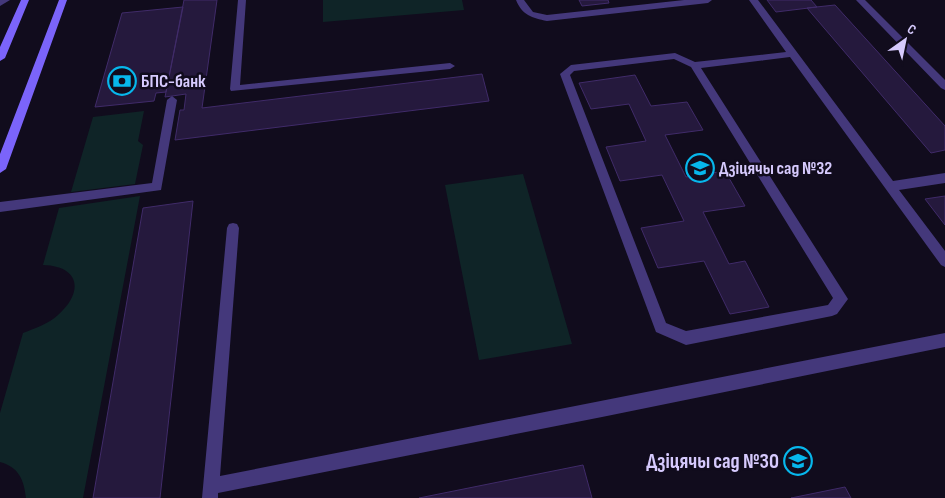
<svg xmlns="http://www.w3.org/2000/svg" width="945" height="498" viewBox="0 0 945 498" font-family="'Sofia Sans Condensed',sans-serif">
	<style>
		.green { fill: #0f2427 }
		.building { fill: #25193d; stroke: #402b69 }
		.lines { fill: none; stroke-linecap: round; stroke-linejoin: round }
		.lane { fill: #44387b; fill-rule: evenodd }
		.secondary { fill: #7b64fa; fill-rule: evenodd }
		.labels { text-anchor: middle; stroke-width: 5; stroke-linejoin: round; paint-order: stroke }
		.poi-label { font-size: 18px; font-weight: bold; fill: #d6cafd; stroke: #110c1d; text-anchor: start }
		.near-poi-label { font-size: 21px; font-weight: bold; fill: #d6cafd; stroke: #110c1d; text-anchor: end }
	</style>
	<rect width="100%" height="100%" fill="#110c1d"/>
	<path class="green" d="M323,0H462L464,10L323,22Z
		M144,111L138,141L143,145L135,184L71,192L93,117Z
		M523,174L572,344L479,360L445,185Z
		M140,196L83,498H26C24,480 19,467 0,462V413L23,333C36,328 48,324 58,315C84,292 80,266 43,265L59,208Z"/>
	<path class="building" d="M184,0H217L202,108L482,74L489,101L175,140L180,110H184L186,94L165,97Z
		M579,0H608L609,3L582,6Z
		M767,0H811L817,7L776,12Z
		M835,5L945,126V150L931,153L807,8Z
		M183,7L166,92L156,93L154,101L95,107L122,13Z
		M635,75L651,106L687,102L703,130L665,135L686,177L725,171L745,206L703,212L729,264L745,261L769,307L730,314L704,261L658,268L641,228L684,221L662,175L620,181L606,147L646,141L629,104L591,109L579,83Z
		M945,196V225L925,199Z
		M193,201L160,498H93L143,208Z
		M583,465L592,498H419Z
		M845,487L851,498H791Z"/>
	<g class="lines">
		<path class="lane" d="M0,0H10L0,6Z
			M238,0H246L240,85L450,63L455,66L450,69L231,91L230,89Z
			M516,0H524L533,12L547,15L684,0H712L708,3L547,21C532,18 522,15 516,0Z
			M749,0H758L893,181L945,173V183L899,190L945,251V267L941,265L790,57L701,68L848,299L837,314L832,316L686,345L656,332L560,74L571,65L675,53L695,62L786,52ZM674,59L691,67L833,298L828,305L686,331L666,323L570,75L574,71Z
			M856,0H865L945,80V90L941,88Z
			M172,96L177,100L161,190L0,212V202L152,183L167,100Z
			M233,223L237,224L239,228L220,476L945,333V347L602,417L218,493V498H202L227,228L229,224Z"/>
		<path class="secondary" d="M21,0H29L5,58L0,61V47Z
			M59,0H67L6,169L0,173V154Z"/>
	</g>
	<defs>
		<symbol id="bank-ring" viewBox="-11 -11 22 22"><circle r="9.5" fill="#110c1d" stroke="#07b7ec" stroke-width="1.5"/><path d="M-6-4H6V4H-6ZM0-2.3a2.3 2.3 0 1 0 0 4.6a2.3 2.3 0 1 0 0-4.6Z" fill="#07b7ec"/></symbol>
		<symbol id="school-ring" viewBox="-11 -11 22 22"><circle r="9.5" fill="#110c1d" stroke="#07b7ec" stroke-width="1.5"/><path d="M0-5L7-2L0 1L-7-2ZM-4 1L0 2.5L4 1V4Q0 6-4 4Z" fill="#07b7ec"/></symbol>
	</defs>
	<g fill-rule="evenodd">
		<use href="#bank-ring" x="106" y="65" width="32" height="32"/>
		<use href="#school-ring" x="684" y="152" width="32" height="32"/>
		<use href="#school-ring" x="782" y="445" width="32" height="32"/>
	</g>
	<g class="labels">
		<g class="poi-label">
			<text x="141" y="87">БПС-банк</text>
			<text x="719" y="174">Дзіцячы сад №32</text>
		</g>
		<g class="near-poi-label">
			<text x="779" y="468">Дзіцячы сад №30</text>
		</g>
	</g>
	<g transform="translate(905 40) rotate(33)" stroke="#110c1d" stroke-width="4" paint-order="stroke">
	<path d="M0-4L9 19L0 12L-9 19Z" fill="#d6cafd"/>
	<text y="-8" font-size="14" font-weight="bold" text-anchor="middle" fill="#d6cafd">С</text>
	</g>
</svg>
